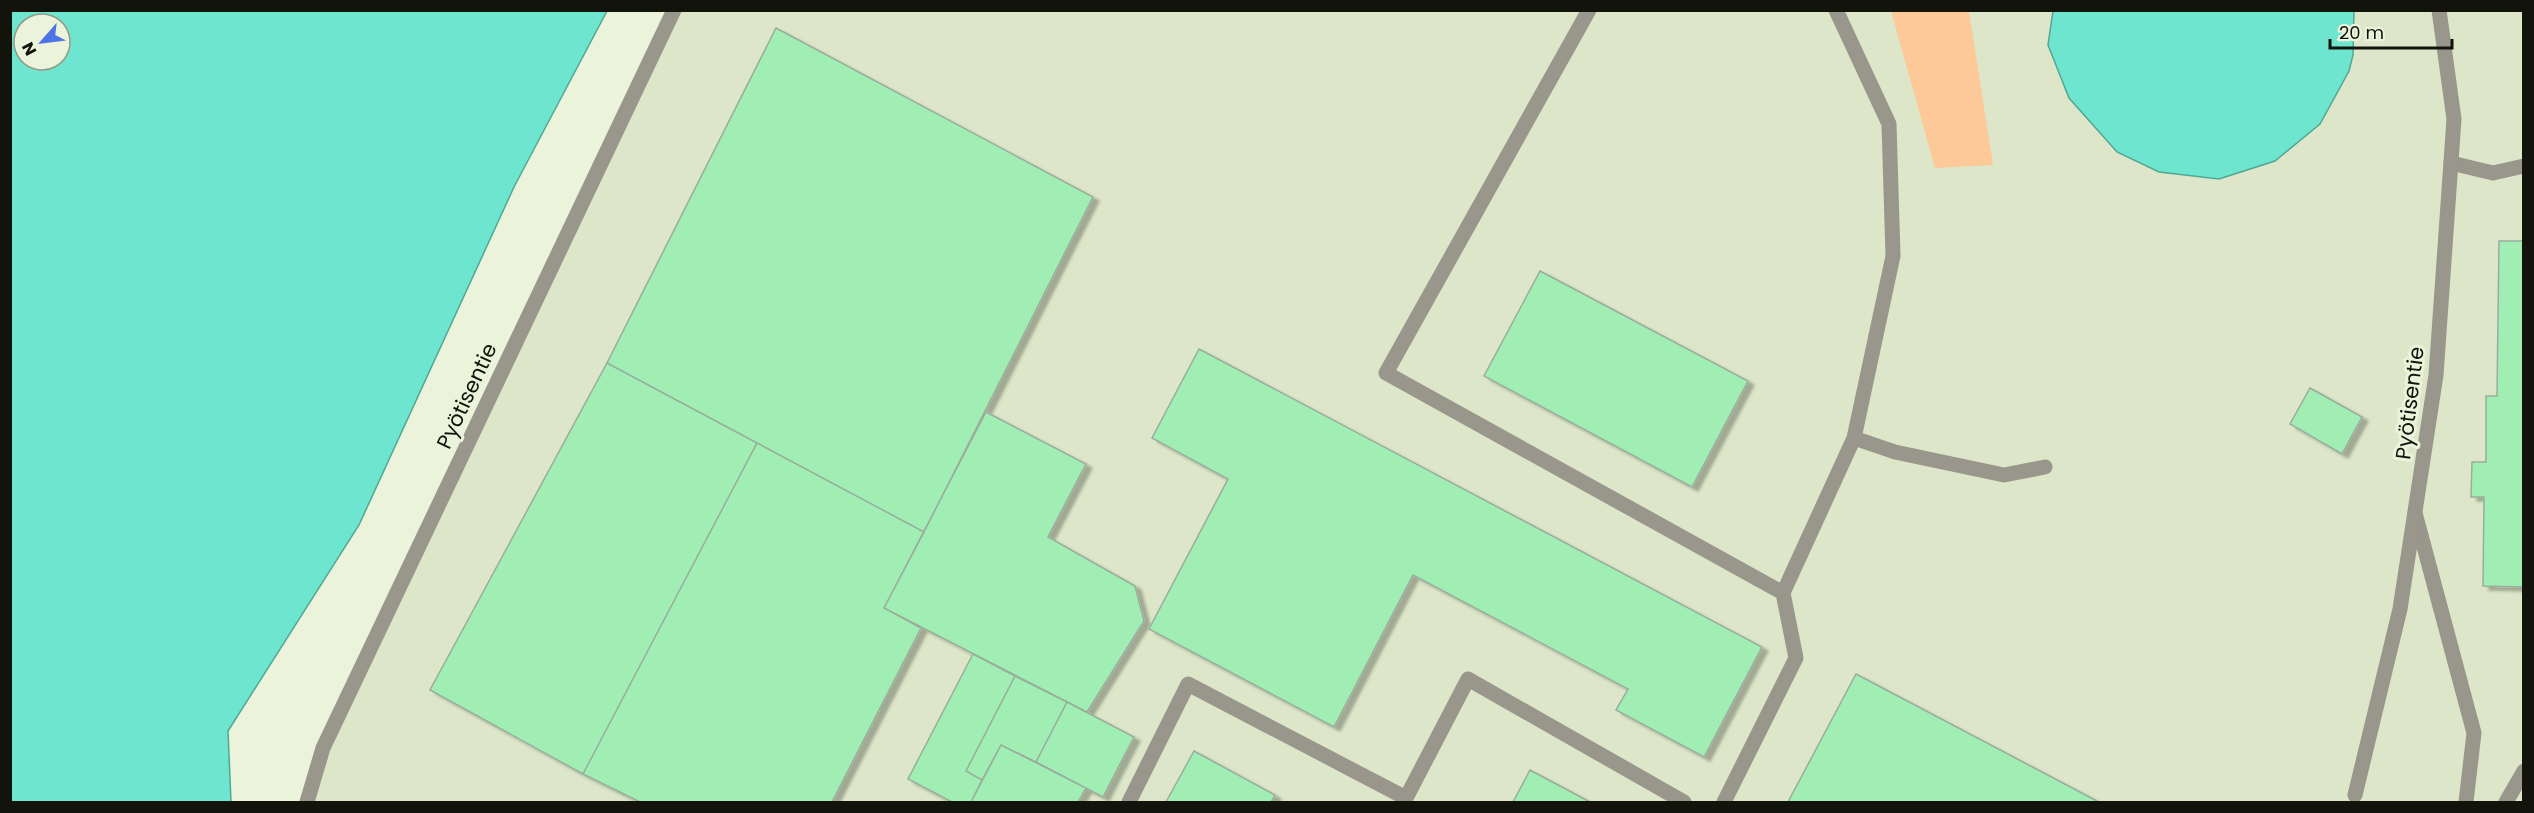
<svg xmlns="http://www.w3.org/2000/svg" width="2534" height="813" viewBox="0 0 2534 813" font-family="Poppins,sans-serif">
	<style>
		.built { fill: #dde6c8 }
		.green { fill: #fdc999 }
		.water { fill: #6de5cf; stroke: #52a694; stroke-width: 1.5; fill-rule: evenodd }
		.building { fill: #a0eeb3; stroke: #99ad9d; stroke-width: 1.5; filter: url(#shadow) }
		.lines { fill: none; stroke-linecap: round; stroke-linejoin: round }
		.lane { stroke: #99968c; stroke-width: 15 }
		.street { stroke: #99968c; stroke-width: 15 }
		.labels { text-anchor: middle; stroke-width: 6; stroke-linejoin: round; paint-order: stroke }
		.street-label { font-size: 21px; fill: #12140c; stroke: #ebf3db }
	</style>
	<defs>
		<filter id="shadow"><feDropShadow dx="6" dy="4" stdDeviation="1.5" flood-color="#0004"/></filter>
	</defs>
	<rect width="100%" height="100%" fill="#ebf3db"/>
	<path class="built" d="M674,11H2523V802H307L323,748Z"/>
	<path class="green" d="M1891,11H1969L1993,165L1935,168Z"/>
	<path class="water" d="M10,11H607L514,187L359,525L228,731L231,802H11ZM24,24H60V60H24Z
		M2053,11H2354L2353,55L2349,71L2320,124L2275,161L2219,179L2159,172L2117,152L2069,98L2048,45Z"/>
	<path class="building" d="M776,28L1093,197L924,532L607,363Z
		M2499,241H2524V587L2483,586L2484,497H2471L2472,462H2486V396H2497Z
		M1540,271L1748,381L1692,487L1484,376Z
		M1199,349L1762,647L1704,757L1616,710L1628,689L1413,575L1334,727L1149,629L1228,479L1152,438Z
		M607,363L757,443L583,774L430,690Z
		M2310,388L2362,417L2342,454L2290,424Z
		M986,412L1086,464L1048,537L1135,586L1144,621L1087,712L884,608Z
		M757,443L924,532L884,608L921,628L832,802H640L583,774Z
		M973,654L1015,676L966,771L982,780L971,802H952L908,779Z
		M1856,674L2097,801V802H1788Z
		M1015,676L1067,702L1036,762L1001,745L982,780L966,771Z
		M1067,702L1134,737L1103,797L1036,762Z
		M1001,745L1086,788L1078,802H971Z
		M1194,751L1275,795L1271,802H1166Z
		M1530,770L1590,802H1513Z"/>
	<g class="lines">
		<path class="lane" d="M1589,10L1386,373L1783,593L1796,658L1724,802
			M2451,163L2493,173L2524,166
			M1854,438L1895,452L2004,475L2045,467
			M2415,513L2474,733L2466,802
			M1783,593L1854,438L1893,256L1889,124L1836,10
			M1129,802L1188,684L1406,798L1468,679L1684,802
			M2506,802L2524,771"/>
		<path class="street" d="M2355,795L2400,609L2436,375L2454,119L2439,10
			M307,802L323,748L674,10"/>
	</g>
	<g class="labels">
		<g class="street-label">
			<text transform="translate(467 396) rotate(-65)" y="7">Pyötisentie</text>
			<text transform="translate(2410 403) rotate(-83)" y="7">Pyötisentie</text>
		</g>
	</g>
	<rect width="2534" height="813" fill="none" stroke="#12140c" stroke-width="24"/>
	<g transform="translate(42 42) rotate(242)"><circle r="28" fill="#ebf3db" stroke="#949a88" stroke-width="1.5"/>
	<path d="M0-4.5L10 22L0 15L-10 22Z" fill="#4e73e6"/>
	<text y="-9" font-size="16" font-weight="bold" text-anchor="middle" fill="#12140c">N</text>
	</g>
	<path d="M2330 39v9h122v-9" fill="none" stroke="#12140c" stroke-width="3"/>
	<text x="2339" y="39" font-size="18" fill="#12140c" stroke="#ebf3db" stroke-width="4.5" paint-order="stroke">20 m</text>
</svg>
